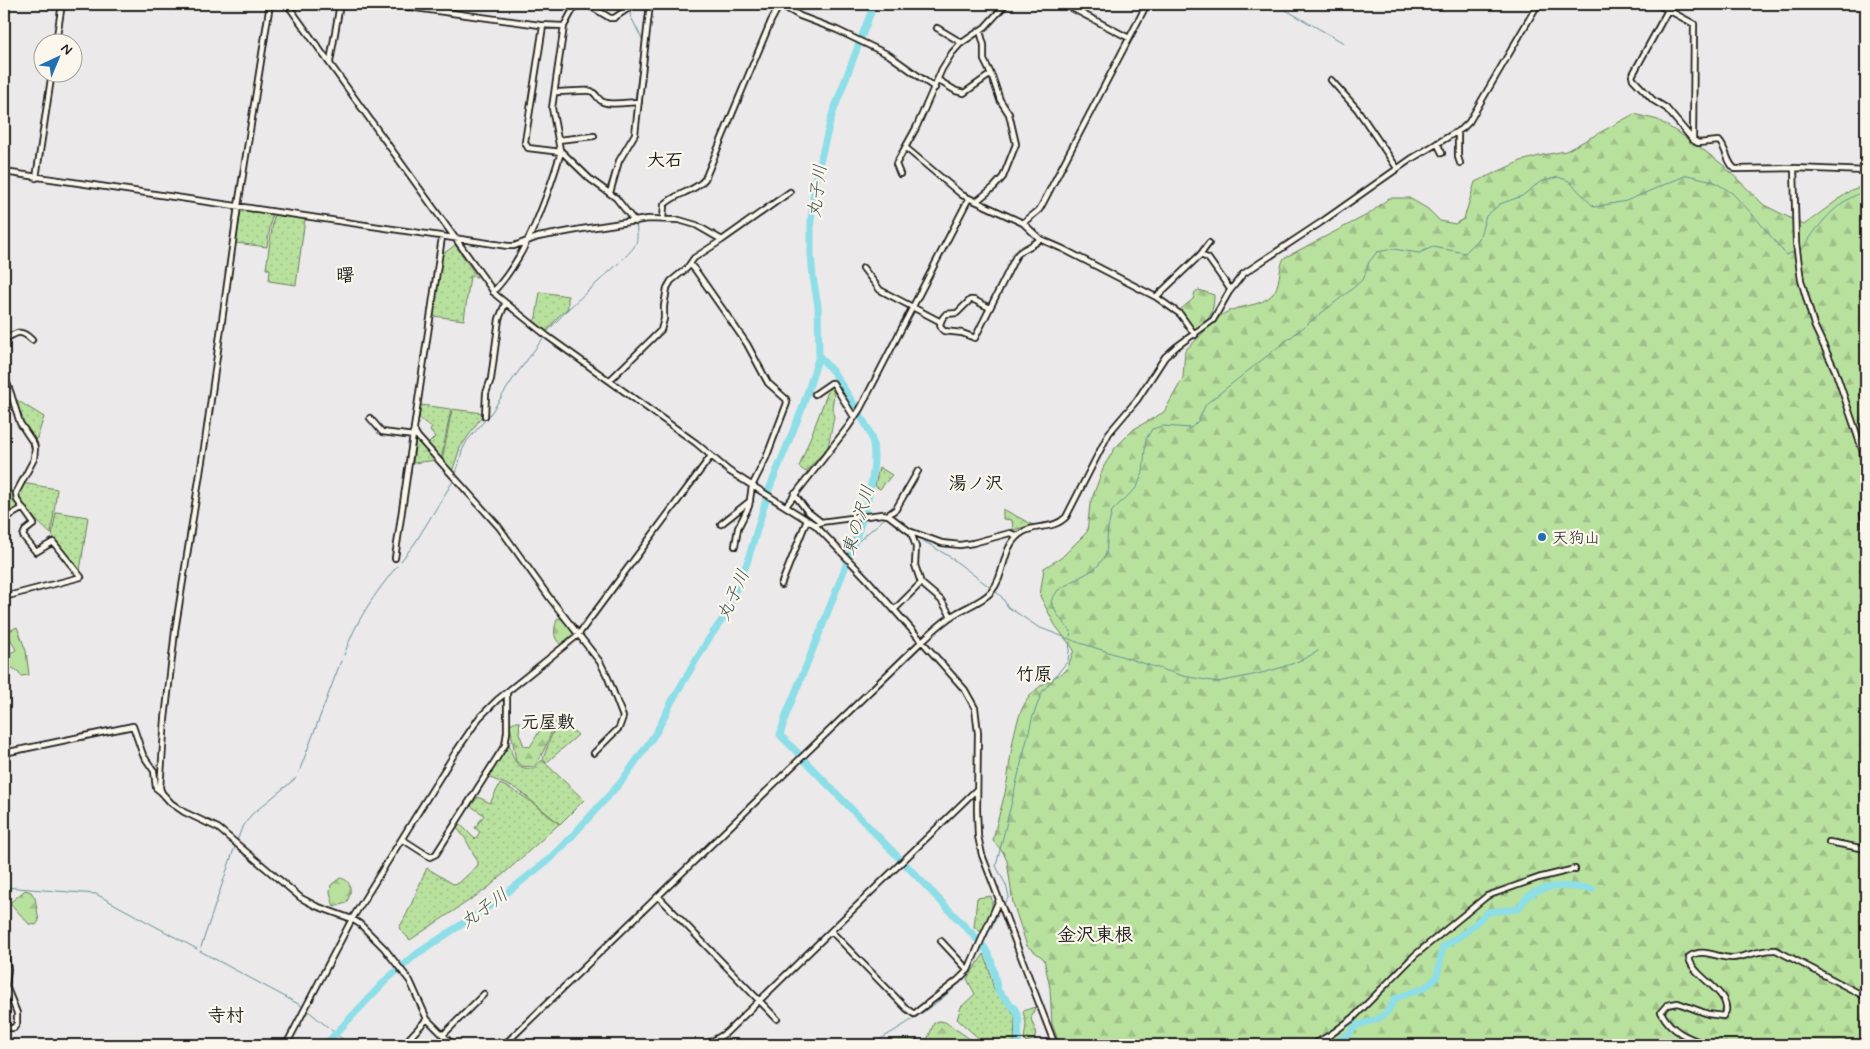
<svg xmlns="http://www.w3.org/2000/svg" width="1870" height="1049" viewBox="0 0 1870 1049" font-family="Mynerve,'Klee One',sans-serif">
	<style>
		.grass { fill: url(#grass-dots); stroke: #6a7e5d }
		.forest { fill: url(#forest-firs); stroke: #6a7e5d }
		.green { fill: #b9e19e; stroke: #6a7e5d }
		.lines { fill: none; stroke-linecap: round; stroke-linejoin: round }
		.stream { stroke: #609096; stroke-width: 1 }
		.river { stroke: #8ddee7; stroke-width: 7 }
		.minor-casing { stroke: #1c1c1c; stroke-width: 8 }
		.minor { stroke: #fbf7ec; stroke-width: 4.5 }
		.poi-dot { fill: #1f6fb2; stroke: #fbf7ec; stroke-width: 2 }
		.labels { text-anchor: middle; stroke-width: 4.5; stroke-linejoin: round; paint-order: stroke }
		.poi-label { font-size: 16px; fill: #1c1c1c; stroke: #fbf7ec; text-anchor: start }
		.neighbourhood-label { font-size: 18px; font-weight: bold; fill: #1c1c1c; stroke: #fbf7ec }
		.water-label { font-size: 18px; font-style: italic; fill: #3e5659; stroke: #fbf7ec }
		.quarter-label { font-size: 19px; font-weight: bold; fill: #1c1c1c; stroke: #fbf7ec }
	</style>
	<defs>
		<pattern id="grass-dots" width="8" height="8" patternUnits="userSpaceOnUse" patternTransform="scale(1.25)"><rect width="8" height="8" fill="#b9e19e"/><path d="M2 2h.1M6 6h.1" fill="none" stroke="#9ec088" stroke-width="1.8" stroke-linecap="round"/></pattern>
		<pattern id="forest-firs" width="22" height="20" patternUnits="userSpaceOnUse" patternTransform="scale(1.25)"><rect width="22" height="20" fill="#b9e19e"/><path d="M5 1l3.5 6h-7zM16 11l3.5 6h-7z" fill="#9ec088"/></pattern>
	</defs>
	<rect width="100%" height="100%" fill="#ebe9ea"/>
	<filter id="ink" filterUnits="userSpaceOnUse"><feTurbulence type="fractalNoise" baseFrequency=".02" numOctaves="2"/><feDisplacementMap in="SourceGraphic" scale="10" xChannelSelector="R" yChannelSelector="G"/><feConvolveMatrix kernelMatrix="1 2 1 2 8 2 1 2 1" color-interpolation-filters="sRGB"/></filter>
	<g filter="url(#ink)">
		<path class="grass" d="M241,209L272,214L267,247L236,243Z
			M274,215L305,219L296,285L269,281L270,269H266Z
			M455,245L477,277L470,276L464,320L433,316L441,252H446Z
			M540,292L568,296V308L558,317L547,331L534,321L536,317Z
			M831,387L833,389L834,394L832,408L834,417L828,447L806,472L799,467L829,389Z
			M15,399L44,417L36,441L20,420Z
			M421,405L451,409L441,460L428,444L435,437L430,431L432,427L419,419Z
			M452,409L483,413L480,419L460,448L452,472L442,461Z
			M416,438L437,460L413,463Z
			M879,467L892,475L880,489L875,486Z
			M22,483L57,489L51,534C40,524 21,507 18,492Z
			M12,490L13,500L19,508L9,513L4,506V494Z
			M1003,509L1033,525L1013,530L1012,520L1003,519Z
			M56,512L88,517L80,571L52,535Z
			M558,717L578,735L546,763L543,759Z
			M509,743C514,760 514,769 534,769L542,760L584,800L560,824L517,789L488,777Z
			M500,784C523,793 540,809 559,824L488,888L410,940L399,928C411,909 417,888 427,868L453,884L459,883L478,865V862L465,838L456,827L459,823L475,839L480,832L475,828L484,815L471,806L478,797L490,803Z
			M991,896C995,907 988,925 981,932L974,927L977,898Z
			M984,954L987,962L994,990L1010,1007L1015,1017L1014,1045H986L957,1019L961,1007L975,994L967,979Z
			M1035,1007L1031,1018C1033,1027 1038,1031 1034,1040L1026,1042L1024,1040L1026,1024L1023,1011Z"/>
		<path class="forest" d="M1634,114L1658,120L1693,142L1723,165L1764,205L1804,225L1851,190L1866,185V1045H1060L1052,1024L1050,988L1044,959L1027,946L1013,903L1007,861L1003,852L993,841C996,824 1001,809 1005,793C1011,764 1011,725 1027,700C1036,686 1052,679 1066,671L1074,650L1055,625L1040,596L1044,568L1061,558L1087,532L1090,504L1104,466L1115,448L1134,429L1164,412L1183,378L1185,350C1198,340 1212,321 1225,313C1239,305 1260,307 1272,295C1281,286 1278,269 1284,258L1369,214L1389,198H1409L1428,209L1440,221L1455,224L1464,219L1475,182L1521,161L1543,155L1566,151Z
			M1199,290L1214,295C1214,303 1213,312 1208,319C1195,337 1183,329 1180,310L1193,299L1195,292Z
			M559,618L565,621L573,634V636L562,645C552,639 554,629 557,619Z
			M550,713L553,714C558,723 541,759 534,767L522,766L516,761L510,725L513,722H520L519,733L524,746L530,747Z
			M340,878C353,880 352,894 346,903L334,907L330,892L331,885Z
			M25,890L31,892L35,898L39,921L36,925L29,924L10,903Z
			M939,1021L945,1022L979,1045H874C890,1038 906,1037 923,1042L928,1038L934,1023Z"/>
		<path class="green" d="M17,627L26,651L29,675L21,676L19,672L4,663V652L7,655L16,650L7,632Z"/>
		<g class="lines">
			<path class="stream" d="M1282,4L1284,9L1344,43
				M631,10L630,15L643,41L635,99
				M632,135L635,105
				M619,157L625,147
				M607,188L616,163
				M1800,250C1807,247 1808,240 1812,235C1826,216 1843,198 1866,191
				M623,259C637,245 639,243 636,224
				M547,332L567,310L619,263
				M456,474L462,451L467,441L491,413L513,379L544,337
				M917,537L950,557L991,588
				M852,547L886,517L910,534
				M401,561L415,543L453,481
				M996,592L1001,596L1008,607L1038,627L1077,642L1183,676L1218,682C1252,675 1288,670 1318,651
				M1070,636L1071,632L1057,614L1051,601L1058,590L1096,568L1106,555L1108,528L1112,511L1137,487L1143,472L1146,439L1152,429L1162,426L1191,428L1198,421L1206,404L1352,289L1364,278L1369,262L1377,252L1393,249L1419,253L1433,247L1465,253L1479,239L1486,216L1500,204L1522,196L1540,182L1558,177L1569,181L1594,207L1626,201L1687,175L1713,181L1732,193L1755,217L1786,255L1793,252
				M344,655C356,620 374,595 397,566
				M299,772L341,661
				M237,841L241,830L251,815L296,778
				M4,887L96,894L197,949
				M1006,902L1009,896L1006,885L996,866L1032,719L1042,692L1068,661L1070,642
				M986,938L998,914
				M201,947L235,846
				M200,951L302,1006
				M307,1010L346,1042
				M871,1045C903,1025 957,996 975,962"/>
			<path class="river" d="M819,356L834,373L855,406
				M822,627C839,580 881,492 873,444C871,432 866,423 858,413
				M800,755L780,735L786,715L820,632
				M804,760L900,859
				M906,865L978,940
				M984,947L991,959L998,991L1015,1009L1019,1019L1018,1045
				M325,1045L387,979L418,953L494,903L552,857L564,845L621,782L644,750L657,731L672,701L708,640L724,617L747,563L770,487L802,409L819,356L818,306L813,277L811,255V221L815,181L832,115L874,4
				M1331,1045L1349,1034L1355,1026L1378,1019L1387,1012L1396,998L1424,988L1432,982L1437,976L1443,947L1466,932L1488,912L1518,909C1521,905 1525,899 1528,896C1546,883 1572,886 1592,889"/>
			<defs>
				<path id="minor" d="M270,4L238,206L205,442L175,631L165,719L160,788L162,793L171,803L184,812L218,828L301,898L316,906L352,919L360,924L384,948L410,981L427,1019L453,1045
					M287,4L496,295L547,336L696,443L729,471L815,525L866,578L965,690L975,708L978,733L977,810L978,836L982,855L1055,1045
					M386,4L540,25L564,26
					M576,4L564,26L552,108L560,150L590,179L616,198L635,222
					M587,4L610,18H614L635,4
					M779,4L800,16L837,30L889,55L935,88
					M1064,4L1129,38
					M1657,4L1694,24L1693,140
					M1668,10L1632,76L1633,79L1653,100L1666,108L1693,140L1698,143L1719,141C1727,149 1726,162 1735,169L1794,168L1866,171
					M937,28L962,43
					M56,42L62,4
					M330,62L340,4
					M938,80L956,91L964,93L991,74
					M1331,80L1357,109L1397,168
					M555,92C562,92 587,90 591,91C596,93 598,100 603,102C613,106 628,102 639,102
					M1458,131V157L1460,163
					M558,140L594,136
					M1437,143L1442,153
					M906,148L962,195L1023,223L1040,239L1063,249L1156,297L1180,314L1195,335
					M1794,168L1796,243L1801,280L1814,325L1835,370L1862,449L1865,468L1863,513L1866,531
					M4,172L508,246H514L538,237L582,229L648,219L679,220L696,225L722,240L790,192
					M900,174L896,164L916,128L942,69L952,53L960,44L985,27L1006,4
					M36,178L52,72
					M610,193L619,161L635,134L650,4
					M978,200L994,187L1003,177L1016,144L1009,114L1000,100L992,76L984,60V45L980,31
					M663,219L664,205C675,193 695,192 705,179L771,21L780,4
					M1023,223L1039,210L1042,205L1147,4
					M1200,255L1209,243
					M690,264L696,271L747,344L768,383L786,399L787,403L766,458L752,486L749,506L738,528L735,546
					M863,268L880,290L941,322
					M493,292C527,256 547,198 561,152L528,148L525,142L543,26
					M1156,297L1200,255L1208,258L1230,289
					M990,308L974,300H970L957,313L946,314C941,319 937,326 944,331L962,333L975,338L1016,256C1022,248 1033,247 1040,239
					M4,340C16,333 20,328 32,340
					M4,375L11,394L20,423L34,444L35,448L34,459L16,493L17,500L34,524L25,531L23,536L36,552L53,542L81,577L4,597
					M610,380L661,330L664,319V306L667,288L671,281L687,268L694,258L722,240
					M815,394L831,383H833L854,417
					M485,416L486,393L491,379L499,319L505,304
					M370,418L382,432L414,436
					M414,430L418,437L499,527L549,597L600,662L608,678L623,717L619,728L594,753
					M794,494L807,511L821,522
					M786,506L848,427L860,409L969,198
					M888,515L896,509L918,471
					M4,519L23,508
					M721,524L750,501
					M815,525L821,522L882,514L888,515L909,531L942,543L960,545L973,543L1010,533L1017,536
					M395,558L442,237
					M921,583L941,600L951,616
					M781,585L807,520
					M894,610L921,583L915,565L916,547L911,532
					M4,753L133,726L143,755L154,771L156,788L161,792
					M402,839L430,857L436,854L505,745L507,732V693
					M1829,842L1866,849
					M658,896L777,1019
					M831,931L907,1009L914,1014L958,980L968,970L999,900
					M941,941L968,970
					M4,949L8,969L6,986L17,1013V1023L14,1028H4
					M443,1035L484,994
					M189,1045L190,1043
					M286,1045L352,919L455,753L479,718L497,700L578,635L711,456
					M403,1045L427,1019
					M504,1045L922,641C932,632 943,621 955,614C966,607 982,602 991,592C1006,575 1001,548 1020,534C1034,523 1052,531 1066,517L1109,433L1137,400L1165,357L1176,347L1213,320L1229,292L1243,274L1320,223L1411,159L1463,128L1469,122L1538,4
					M702,1045L709,1043L726,1033L977,789
					M1312,1045L1330,1035L1353,1018L1415,955L1487,896L1538,878L1575,869
					M1708,1045C1688,1038 1671,1032 1661,1012L1667,1005L1678,1003L1708,1014L1723,1016L1726,1011C1729,990 1691,976 1689,957C1703,947 1717,958 1732,958C1747,957 1760,949 1776,950L1866,997"/>
			</defs>
			<use href="#minor" class="minor-casing"/>
			<use href="#minor" class="minor"/>
		</g>
	</g>
	<circle class="poi-dot" cx="1542" cy="537" r="5"/>
	<g class="labels">
		<g class="poi-label">
			<text x="1552" y="543">天狗山</text>
		</g>
		<g class="neighbourhood-label">
			<text x="665" y="166">大石</text>
			<text x="345" y="281">曙</text>
			<text x="976" y="489">湯ノ沢</text>
			<text x="1034" y="680">竹原</text>
			<text x="548" y="728">元屋敷</text>
			<text x="226" y="1021">寺村</text>
		</g>
		<g class="water-label">
			<text transform="translate(817 191) rotate(-83)" y="6">丸子川</text>
			<text transform="translate(858 520) rotate(-73)" y="6">東の沢川</text>
			<text transform="translate(733 595) rotate(-66)" y="6">丸子川</text>
			<text transform="translate(484 908) rotate(-36)" y="6">丸子川</text>
		</g>
		<g class="quarter-label">
			<text x="1095" y="941">金沢東根</text>
		</g>
	</g>
	<rect width="1870" height="1049" fill="none" stroke="#fbf7ec" stroke-width="20"/>
	<rect x="10" y="10" width="1850" height="1029" fill="none" stroke="#1c1c1c" stroke-width="2" filter="url(#ink)"/>
	<g transform="translate(58 58) rotate(44)"><circle r="24" fill="#fbf7ec" stroke="#a29f99"/>
	<path d="M0-4L9 19L0 12L-9 19Z" fill="#1f6fb2"/>
	<text y="-8" font-size="14" font-weight="bold" text-anchor="middle" fill="#1c1c1c">N</text>
	</g>
</svg>
